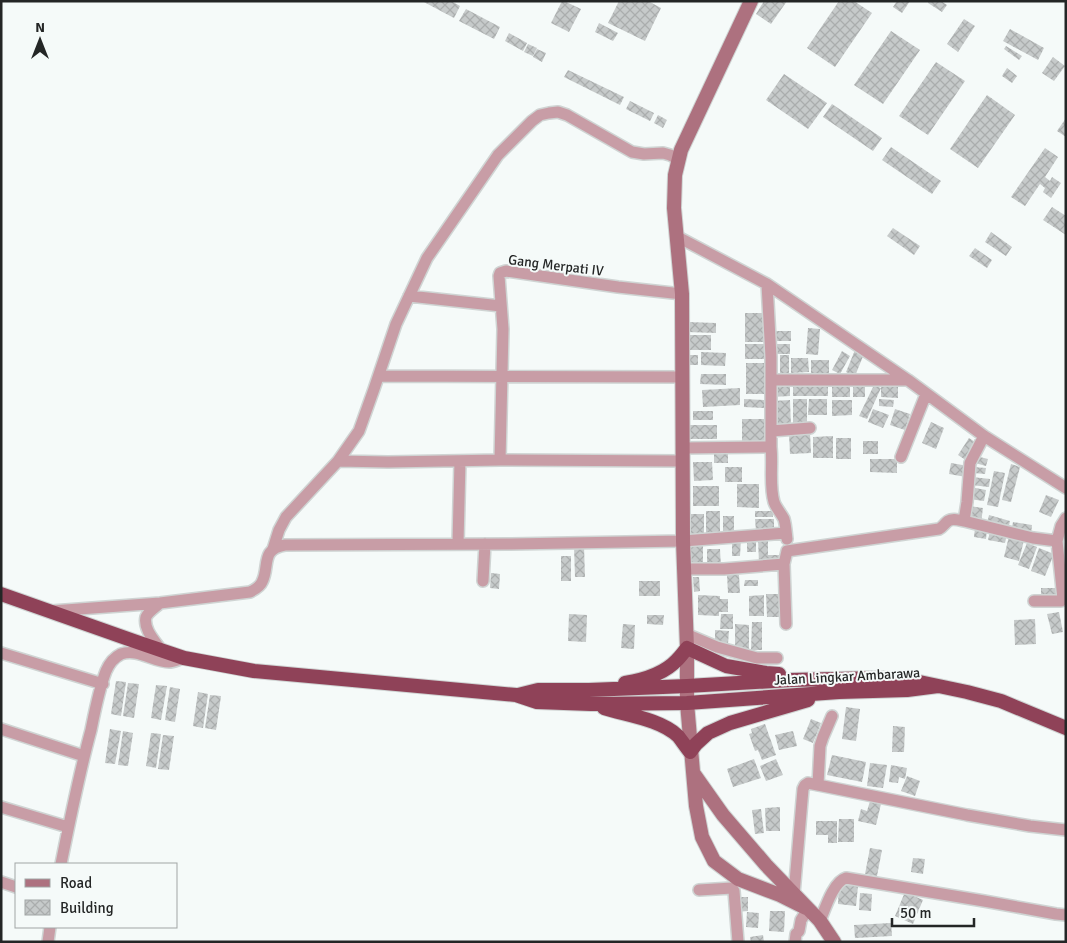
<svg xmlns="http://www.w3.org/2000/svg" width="1067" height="943" viewBox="0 0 1067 943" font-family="Signika,sans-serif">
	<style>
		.building { fill: url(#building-cross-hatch) }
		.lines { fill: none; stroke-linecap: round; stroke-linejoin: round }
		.minor-casing { stroke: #cfd4d3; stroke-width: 14 }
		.secondary-casing { stroke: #cfd4d3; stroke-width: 16 }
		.trunk-casing { stroke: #cfd4d3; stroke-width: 16 }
		.minor { stroke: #c89da6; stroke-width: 11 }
		.secondary { stroke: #ad717f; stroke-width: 14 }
		.trunk { stroke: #8f4258; stroke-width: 14 }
		.labels { text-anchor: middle; stroke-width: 4; stroke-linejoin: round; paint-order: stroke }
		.street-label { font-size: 14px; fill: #242626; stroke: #f5faf9 }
	</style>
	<defs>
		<pattern id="building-cross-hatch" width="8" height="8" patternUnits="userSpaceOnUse" patternTransform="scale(1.25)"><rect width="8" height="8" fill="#c6caca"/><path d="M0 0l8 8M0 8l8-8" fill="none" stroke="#aaadad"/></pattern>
	</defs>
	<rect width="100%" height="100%" fill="#f5faf9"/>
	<path class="building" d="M422,1H451L460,6L454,18Z
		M562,1H564L581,9L569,32L551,23Z
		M619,1H648L661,8L645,41L608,23Z
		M764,1H787L771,24L756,14Z
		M839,1H854L872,13L835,67L807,48Z
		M897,1H910L902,13L893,7Z
		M929,1H941L947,5L942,12L928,3Z
		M466,9L500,27L494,39L459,21Z
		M964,19L975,26L958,52L947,44Z
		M599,23L618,33L613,41L595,32Z
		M1010,29L1044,48L1038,60L1003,41Z
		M891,31L920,50L883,104L854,85Z
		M509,33L518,38L514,46L505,41Z
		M518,38L527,43L523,51L514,46Z
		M528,44L537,48L533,56L524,52Z
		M1006,46L1022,56L1019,60L1004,49Z
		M537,49L546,53L542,62L533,57Z
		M1053,57L1065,66L1054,81L1042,73Z
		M936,62L965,81L928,135L899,116Z
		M1007,68L1017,76L1012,83L1002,76Z
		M568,70L624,97L620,105L564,77Z
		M784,74L827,103L808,129L766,100Z
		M987,95L1015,115L978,168L950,149Z
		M630,101L654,113L650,121L626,109Z
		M832,104L882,138L873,151L823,117Z
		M658,115L667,120L663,128L654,123Z
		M1066,118V137L1057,131Z
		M891,147L941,181L932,194L882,160Z
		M1045,148L1058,157L1045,177L1050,181L1052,177L1061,183L1051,198L1043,192L1045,188L1040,184L1025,206L1011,197Z
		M1052,207L1066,216V235L1043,220Z
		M893,228L920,246L914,255L887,236Z
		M991,232L1012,247L1006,256L985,242Z
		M975,248L992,260L987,268L969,256Z
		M745,313H767L766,342H745Z
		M688,322L716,323V333L687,332Z
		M808,328L820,329L818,355L806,354Z
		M772,331H791V341H772Z
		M687,335H711V350H687Z
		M745,344H766L765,359H745Z
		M772,344H790V354H772Z
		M855,350L864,354L855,376L846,372Z
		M842,351L850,356L840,374L832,370Z
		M701,352L726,353L725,366L701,365Z
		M685,355H698V365H685Z
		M780,355H789V373H780Z
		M791,358H808L809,372L791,373Z
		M811,360H829V374H811Z
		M746,363H766V394H746Z
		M701,374H726V385L700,384Z
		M771,382H790V396L772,397Z
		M793,382H828V396H793Z
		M832,382H850V397H832Z
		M853,383H865V397H853Z
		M881,384L898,385V398L881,397Z
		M874,385L881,388L867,419L859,416Z
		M740,388V405L703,407L702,390Z
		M744,399L764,400V408L744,407Z
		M793,399H807V426H793Z
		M809,399H827V415H808Z
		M879,399L894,400L893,407L879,406Z
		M790,400L791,427L773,428L772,401Z
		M832,400H852V415L832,416Z
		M873,409L889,415L883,428L868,422Z
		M895,409L910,414L905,430L890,425Z
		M693,411H713V420H693Z
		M742,419H766V441H742Z
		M931,422L944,428L936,449L922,443Z
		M690,425H717V439H690Z
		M810,433L811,453L790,454L789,434Z
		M833,436V458H813V437Z
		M836,438H851V459H836Z
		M969,438L978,444L967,461L958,455Z
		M863,441H878V454H863Z
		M714,450H728V463H714Z
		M976,456L988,459L986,466L975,463Z
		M870,459H897V473L870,472Z
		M693,462H712L713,480L694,481Z
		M951,463L968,466L966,477L949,474Z
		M1011,464L1020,467L1011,502L1002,500Z
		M725,467H742V482H725Z
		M974,467L986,468L985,474L973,473Z
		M994,471L1005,473L998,507L987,505Z
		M972,477L990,479L989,487L971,485Z
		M737,484H759V508L737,507Z
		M693,486H719V506H693Z
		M970,487L986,490L984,501L969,499Z
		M1046,495L1059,500L1051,517L1039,512Z
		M969,506L983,508L981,523L966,520Z
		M706,511H720V537H706Z
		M755,511H773V517H755Z
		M691,514H704V536H691Z
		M989,515L1010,521L1008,530L987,524Z
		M723,516H734V534H723Z
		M755,519H774V531H756Z
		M1013,522L1032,525L1031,535L1011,532Z
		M975,528L987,529L986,539L974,537Z
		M990,531L1007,534L1005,543L988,540Z
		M1009,536L1024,540L1019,561L1004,557Z
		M756,537V552H747V538Z
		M732,538L741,539L740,556H732Z
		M758,539H768V555H780V563H759Z
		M703,542V567H688L687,543Z
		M1027,543L1037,547L1029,569L1018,565Z
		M574,546H584L585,577H575Z
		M1039,548L1054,554L1045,576L1031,571Z
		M707,549H720L721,568H707Z
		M561,556H571V581H561Z
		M491,573L500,574L499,589L490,588Z
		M727,575H739L740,593H728Z
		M693,577H699L700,591L694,592Z
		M745,580H758V586H744Z
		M639,581H660V596H639Z
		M1041,588H1058L1059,599H1041Z
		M766,594H783V617H767Z
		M698,595L720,596V599H728V612H719V616L698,615Z
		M764,595V616H749V596Z
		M1059,612L1063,632L1052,634L1047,614Z
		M569,614L587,615L586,642L568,641Z
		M721,614H733V629H720Z
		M647,615H664L663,625L647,624Z
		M1035,619L1036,644L1015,645L1014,620Z
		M752,622H762V650H751Z
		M623,624L635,625L634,649L621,648Z
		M735,624L749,625V650H735Z
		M715,630L729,631L728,644L715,643Z
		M116,681L126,682L121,716L111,714Z
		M128,683L139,684L134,718L123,716Z
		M156,685L167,686L161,720L151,718Z
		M170,687L180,689L175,722L165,720Z
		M198,692L208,694L203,728L193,726Z
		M210,695L221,696L216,730L205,728Z
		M846,707L860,709L856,741L842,739Z
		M811,719L821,723L813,743L803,739Z
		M765,724L776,755L762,760L758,750L755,751L749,734L752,733L751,729Z
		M893,726L905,727L904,752H892Z
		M110,729L121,731L115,764L105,763Z
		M123,731L133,733L128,766L118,765Z
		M793,731L797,746L779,750L775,735Z
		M151,733L161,734L156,768L146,766Z
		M163,735L174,736L169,770L158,769Z
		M832,755L866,762L862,782L827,775Z
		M754,759L761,778L733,787L727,769Z
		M776,759L783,775L766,781L760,766Z
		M870,763L887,765L883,788L867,786Z
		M891,765L907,768L905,779L899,777L898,783L889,782Z
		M907,776L920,781L915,796L901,791Z
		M870,801L881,804L876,825L858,821L861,809L867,811Z
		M780,807V831H766L765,808Z
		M761,809L764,833L755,834L752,810Z
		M839,819H854V842H838Z
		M816,821H837V843H828V835H816Z
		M870,848L882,850L877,876L865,874Z
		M913,858L925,859L923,874L911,872Z
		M839,884L858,886L856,906L838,904Z
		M905,892L923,900L913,924L895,916Z
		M860,893L872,894L871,911L859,910Z
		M736,897H748V911L736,912Z
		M770,911H785L784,932L769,931Z
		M747,912L759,913L758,928L746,927Z
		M891,923L892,936L855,938L854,925Z
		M763,935L764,942H751L750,937Z"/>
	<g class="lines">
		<defs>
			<path id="minor" d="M676,236L767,284L908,380L984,436L1066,488
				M409,296L501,306
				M379,376L682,377
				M771,380H908
				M771,431L810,428
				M771,447C773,465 769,485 774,502C776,508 781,513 784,519C786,526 786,532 787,539
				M683,448L771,447V357L767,284
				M901,457L926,394
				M500,460L503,329L499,276L500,273L506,271L618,287L682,294
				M338,461L359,431L374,389L396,324L427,258L498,155L532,121L540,115L549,113L558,112L567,115L632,152L644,154L663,153L670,155L678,159
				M964,521L967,502L970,463L984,436
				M458,543L460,461
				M273,549L279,530L286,517L338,461L388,462L500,460L683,461
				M684,569H724L784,564
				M483,581L485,544
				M1034,601H1061L1063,599L1057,541
				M160,603C156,607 148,612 146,617C143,629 155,641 161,650
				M52,611L160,603L250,592C254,590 260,587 262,582C270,567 260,549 285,545L511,544L683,541L786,533
				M786,624L784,564L787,551L939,529C943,527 944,524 948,521C952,518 959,520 964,521L1033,538L1057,541L1061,526L1066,518
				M686,634L717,647L757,658H777
				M1,653L103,684
				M1,729L84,756
				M818,785L820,746L823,737L832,716
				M1,807L68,827
				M61,864C70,819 79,774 91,730C95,710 99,689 106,671C109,664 115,657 121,654C138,648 153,662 169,662C174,662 179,659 184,658
				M1,882L16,887
				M699,890L732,888L734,891L738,942
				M794,894L803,789L805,785L808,783L967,815L1030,826L1066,830
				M820,921C825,909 833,882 846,878L984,901L1056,914L1066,915
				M48,942L50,927
				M795,942L796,934L799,931L801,920L808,909"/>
			<path id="secondary" d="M751,1L681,150L675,175L674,208L682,294L683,541L687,648V703L696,806L702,837L714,861L738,879L780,895L806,908
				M694,774L723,815L766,865L820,921L834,942"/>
			<path id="trunk" d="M1,594L134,641L184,658L254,671L516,695L537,702L591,704L687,703L839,692L907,690L938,686
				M625,683C643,680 664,674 677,660C680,657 684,652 687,648L726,666L766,673L779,674
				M518,695L538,690H589L687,686L790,680L880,678L910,680L967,692L1001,701L1066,728
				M604,708C626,715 660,719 678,736C682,741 686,747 690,752L696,744L708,733L730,723L808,700"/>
		</defs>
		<use href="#minor" class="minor-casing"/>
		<use href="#secondary" class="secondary-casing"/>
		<use href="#trunk" class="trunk-casing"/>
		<use href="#minor" class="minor"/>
		<use href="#secondary" class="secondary"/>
		<use href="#trunk" class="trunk"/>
	</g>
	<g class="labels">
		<g class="street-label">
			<text transform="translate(556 265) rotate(7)" y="5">Gang Merpati IV</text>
			<text transform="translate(847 676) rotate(-3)" y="5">Jalan Lingkar Ambarawa</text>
		</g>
	</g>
	<rect width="1067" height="943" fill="none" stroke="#242626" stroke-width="5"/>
	<rect x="15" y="863" width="162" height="65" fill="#f5faf9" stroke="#a1a5a5"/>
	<rect x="25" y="879" width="25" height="8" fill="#ad717f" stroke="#a1a5a5"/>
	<text x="60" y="888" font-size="15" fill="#242626">Road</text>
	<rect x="25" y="900" width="25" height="15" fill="url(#building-cross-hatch)" stroke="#a1a5a5"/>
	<text x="60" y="913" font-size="15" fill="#242626">Building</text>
	<g transform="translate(40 40)" stroke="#f5faf9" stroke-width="4" paint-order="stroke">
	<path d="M0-4L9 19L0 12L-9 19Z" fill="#242626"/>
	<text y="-8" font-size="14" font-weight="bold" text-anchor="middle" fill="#242626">N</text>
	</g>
	<path d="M892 918v8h82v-8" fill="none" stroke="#242626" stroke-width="2.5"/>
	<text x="900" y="918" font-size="15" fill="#242626" stroke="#f5faf9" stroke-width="4" paint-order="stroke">50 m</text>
</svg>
